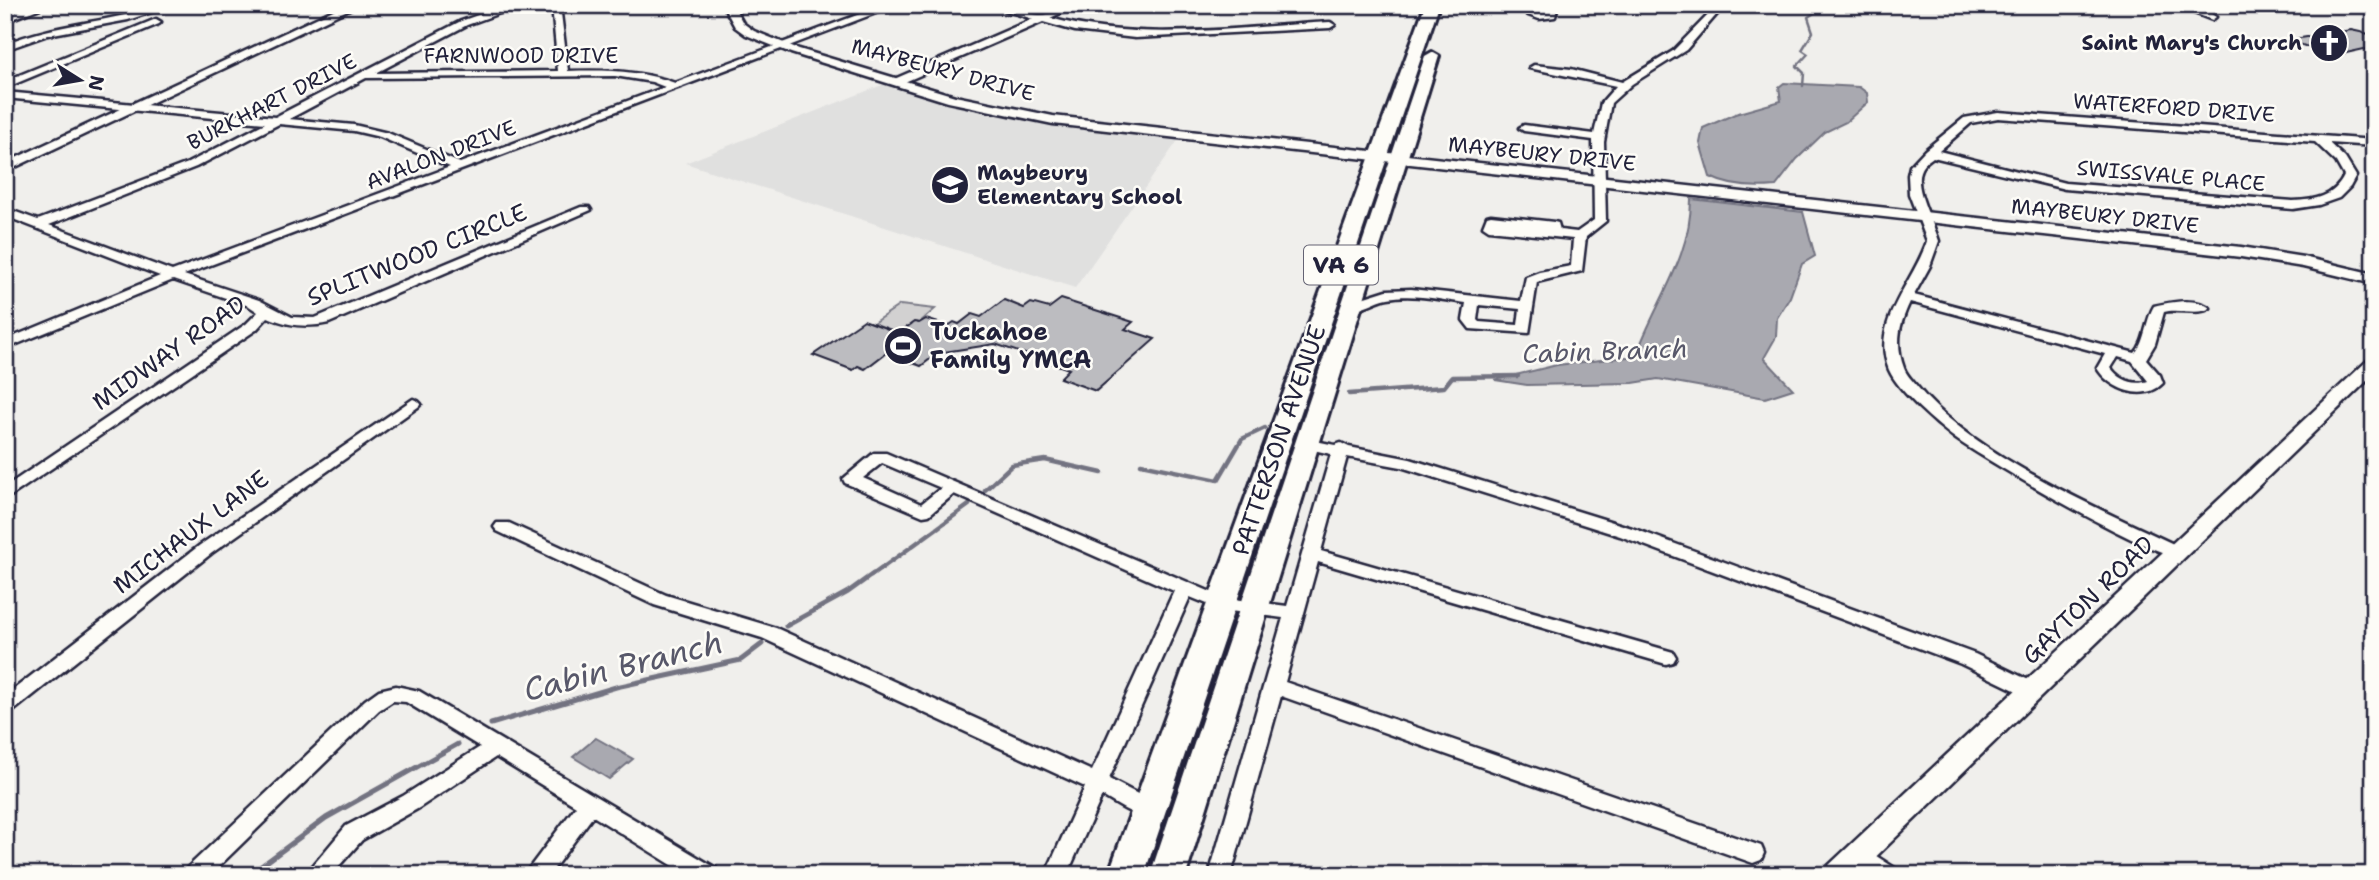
<svg xmlns="http://www.w3.org/2000/svg" width="2379" height="880" viewBox="0 0 2379 880" font-family="'Shantell Sans',sans-serif">
	<style>
		.built { fill: #e0e0df }
		.green { fill: #d2d1d1; stroke: #7a7a86; stroke-width: 2 }
		.water { fill: #a9a9b0; stroke: #737381; stroke-width: 2 }
		.lines { fill: none; stroke-linecap: round; stroke-linejoin: round }
		.stream-far2 { stroke: #737381; stroke-width: 2.5 }
		.stream-far1 { stroke: #737381; stroke-width: 4.5 }
		.stream { stroke: #737381; stroke-width: 5 }
		.building { fill: #bcbcc0; stroke: #22223b; stroke-width: 2 }
		.minor-casing { stroke: #22223b; stroke-width: 5 }
		.tertiary-casing { stroke: #22223b; stroke-width: 5 }
		.primary-casing { stroke: #22223b; stroke-width: 6 }
		.minor { fill: #fdfcf7; fill-rule: evenodd }
		.tertiary { fill: #fdfcf7; fill-rule: evenodd }
		.primary { fill: #fdfcf7; fill-rule: evenodd }
		.labels { text-anchor: middle; stroke-width: 5; stroke-linejoin: round; paint-order: stroke }
		.far-poi-label { font-size: 21px; font-weight: bold; fill: #22223b; stroke: #fdfcf7; text-anchor: end }
		.far-street-label { font-size: 21px; fill: #22223b; stroke: #fdfcf7 }
		.shield { fill: #fdfcf7; stroke: #646373; stroke-width: 2 }
		.shield-label { font-size: 23px; font-weight: bold; fill: #22223b }
		.street-label { font-size: 24px; fill: #22223b; stroke: #fdfcf7 }
		.poi-label { font-size: 24px; font-weight: bold; fill: #22223b; stroke: #fdfcf7; text-anchor: start }
		.water-label { font-size: 26px; font-style: italic; fill: #58586a; stroke: #fdfcf7 }
		.near-water-label { font-size: 32px; font-style: italic; fill: #58586a; stroke: #fdfcf7 }
	</style>
	<rect width="100%" height="100%" fill="#f0efec"/>
	<filter id="ink" filterUnits="userSpaceOnUse"><feTurbulence type="fractalNoise" baseFrequency=".0143" numOctaves="2"/><feDisplacementMap in="SourceGraphic" scale="14" xChannelSelector="R" yChannelSelector="G"/><feConvolveMatrix kernelMatrix="1 2 1 2 8 2 1 2 1" color-interpolation-filters="sRGB"/></filter>
	<g filter="url(#ink)">
		<path class="built" d="M887,83L977,110L1066,126L1179,139L1075,288L685,163Z"/>
		<path class="green" d="M900,305L935,309L919,323L914,322L899,333L873,323Z"/>
		<path class="water" d="M1784,83L1859,87L1867,93L1868,102L1846,122L1825,132L1797,159L1776,186C1754,188 1730,187 1710,177L1700,143L1703,128L1735,114L1781,101L1779,87Z
			M1691,199L1803,212L1815,256L1802,264L1790,297L1777,318L1776,337L1764,358L1793,389L1765,398L1658,379L1633,383L1527,385L1495,380L1557,365L1636,356C1655,302 1691,259 1691,199Z
			M596,738L633,759L609,779L573,757Z"/>
		<g class="lines">
			<path class="stream-far2" d="M1803,86L1804,73L1797,66L1808,54L1802,50L1813,32L1808,17L1827,5"/>
			<path class="stream-far1" d="M1349,394L1444,387L1452,377L1518,376
				M1141,464L1218,480L1242,439L1265,428
				M985,490L1012,465L1045,460L1102,473
				M871,576L969,505"/>
			<path class="stream" d="M786,626L848,592L873,574
				M491,724L616,687L741,660L762,644
				M249,875L326,818L458,744"/>
		</g>
		<path class="building" d="M2351,30L2374,35V52L2364,49L2333,56L2288,40Z
			M1061,299L1133,322L1125,329L1155,339L1096,391L1060,378L1069,369L995,344L938,353L921,366L886,353L865,369L858,366L853,370L813,355L864,320L899,333L914,322L919,323L926,319L948,326L954,322L959,324L972,314L981,317L1004,300L1024,308L1031,303L1049,308Z"/>
		<g class="lines">
			<defs>
				<path id="minor" d="M35,5H48L5,22V16Z
					M160,5H173L128,20L48,35L5,50V44C55,23 110,23 160,5Z
					M506,5H522L467,25L376,73L558,71L552,5H560L568,71C605,70 640,70 675,83L884,5H897L184,275L259,300L292,317L315,318L581,207H589L591,210L329,323C307,328 288,326 268,317L256,330L5,500V487L246,324L258,312L249,306L173,280L5,349V340L160,276L5,216V208L38,220L188,163L265,123L5,98V92L275,117L461,21ZM615,76L652,82L665,87L460,163L388,133L354,125L289,119L366,78ZM279,124L354,131L380,137L450,167L172,271L49,225L196,167Z
					M988,5C1006,5 1022,14 1039,15C1051,16 1064,5 1078,5L1050,18C1139,43 1239,27 1330,22L1335,25L1330,28L1135,38L1075,31L1043,22L900,84H892V80L1033,19Z
					M1527,5H1535V12L1548,13L1550,5H1558L1555,17L1539,19L1528,15Z
					M1690,5H1725L1686,50L1632,84L1611,103L1604,142L1606,221L1586,237L1582,271L1537,282L1529,333L1470,329L1463,320L1466,303C1441,300 1413,293 1388,298C1375,300 1360,312 1346,309L1344,306L1346,303L1387,290L1411,289L1521,301L1526,277L1539,272L1571,266L1573,239L1489,230L1483,226L1487,216L1491,215L1554,222L1558,223L1560,230L1577,232L1594,220L1593,140L1524,131L1519,128L1524,125L1594,134L1601,103L1616,86L1529,68L1534,65L1571,69L1622,82L1673,51L1712,11ZM1479,305L1520,309L1518,325L1479,322L1477,320Z
					M2188,5H2197L2216,17L2212,20L2194,13Z
					M156,19L161,22L159,24L5,88V81Z
					M1998,112L2374,140V146L2329,143L2345,158L2356,176L2350,187L2339,198L2319,205L2293,209L2065,189L1933,157C1929,160 1923,164 1921,169C1912,187 1934,223 1939,241L1930,266L1914,295L2135,353C2146,341 2145,321 2154,306C2170,302 2196,297 2210,308C2199,316 2178,308 2164,312L2155,344L2146,359L2160,375L2163,383C2144,403 2109,389 2097,368L2105,354L1910,302C1899,325 1895,343 1904,368C1906,374 1912,380 1916,385C1971,455 2102,510 2182,548L2185,552L2182,556C2159,563 1984,459 1956,439C1936,424 1899,392 1889,370C1870,322 1913,284 1927,241L1909,194L1908,175L1910,166L1925,150L1964,118ZM1998,118L2315,142L2336,162L2344,176C2334,197 2315,200 2293,201L2065,183L1939,151L1971,123ZM2118,357L2132,361L2148,381C2134,386 2120,380 2111,368Z
					M413,399L418,401L421,404L418,407L212,553L12,712L5,715V696L200,545Z
					M1306,439L1335,445L1341,443L1349,447L1410,459L1632,528L1975,654L2039,685L2042,690L2039,695L2032,697L2025,695L1961,664L1620,536L1401,467L1347,457L1321,551L1666,650L1673,652L1676,657L1673,662L1666,664L1318,562L1285,682L1761,846L1764,853L1761,860L1753,863L1281,696L1231,875H1209L1283,618L1222,610L1190,597L1109,779L1157,804L1160,810L1157,816C1140,822 1117,804 1102,796L1067,875H1045L1085,787L762,638L654,605L497,531L494,527L497,523H509L666,595L776,628L1092,771L1174,591L954,494L929,515L923,516L845,483L843,479L874,453H886L1225,598L1287,606L1331,454L1300,447L1298,444L1300,441ZM882,463L941,488L921,504L863,478Z
					M396,686L419,691L716,868L719,875H688L593,816L549,875H524L576,806L496,757L419,808L362,840L331,875H305L346,826L403,796L480,747L406,702L393,701L379,710L210,875H184L187,868L365,700L379,690Z
					M1859,845L1895,868L1898,875C1878,875 1858,876 1848,855L1851,848Z"/>
				<path id="tertiary" d="M344,5H358L5,172V163Z
					M723,5H733L743,23L754,31L799,49L955,96L1053,116L2241,247L2303,257L2374,274V284L2303,267L2241,257L1053,124L948,102L791,53L746,35L735,27Z
					M2374,359V374L1857,875H1824L1828,866L2368,360Z"/>
				<path id="primary" d="M1425,5H1439L1144,875H1108Z
					M1432,52L1439,56L1186,875H1150L1425,56Z"/>
			</defs>
			<use href="#minor" class="minor-casing"/>
			<use href="#tertiary" class="tertiary-casing"/>
			<use href="#primary" class="primary-casing"/>
			<use href="#minor" class="minor"/>
			<use href="#tertiary" class="tertiary"/>
			<use href="#primary" class="primary"/>
		</g>
	</g>
	<defs>
		<symbol id="church-disc" viewBox="-11 -11 22 22"><circle r="9.5" fill="#22223b" stroke="#fdfcf7"/><path d="M-1.2-6h2.4v3.5h3.3v2.4h-3.3V6h-2.4V-.1h-3.3v-2.4h3.3Z" fill="#fff"/></symbol>
		<symbol id="school-disc" viewBox="-11 -11 22 22"><circle r="9.5" fill="#22223b" stroke="#fdfcf7"/><path d="M0-5L7-2L0 1L-7-2ZM-4 1L0 2.5L4 1V4Q0 6-4 4Z" fill="#fff"/></symbol>
		<symbol id="stadium-disc" viewBox="-11 -11 22 22"><circle r="9.5" fill="#22223b" stroke="#fdfcf7"/><path d="M0-5a6.5 5 0 1 0 0 10a6.5 5 0 1 0 0-10ZM-3.5-1.8h7v3.6h-7Z" fill="#fff"/></symbol>
	</defs>
	<g fill-rule="evenodd">
		<use href="#church-disc" x="2307" y="21" width="44" height="44"/>
		<use href="#school-disc" x="928" y="163" width="44" height="44"/>
		<use href="#stadium-disc" x="881" y="324" width="44" height="44"/>
	</g>
	<g class="labels">
		<g class="far-poi-label">
			<text x="2302" y="50">Saint Mary's Church</text>
			<text x="977" y="180" text-anchor="start">Maybeury<tspan x="977" dy="24">Elementary School</tspan></text>
		</g>
		<g class="far-street-label">
			<text x="521" y="63">FARNWOOD DRIVE</text>
			<text transform="translate(943 70) rotate(15)" y="7">MAYBEURY DRIVE</text>
			<text transform="translate(272 102) rotate(-27)" y="7">BURKHART DRIVE</text>
			<text transform="translate(2174 108) rotate(4)" y="7">WATERFORD DRIVE</text>
			<text transform="translate(1542 154) rotate(6)" y="7">MAYBEURY DRIVE</text>
			<text transform="translate(441 155) rotate(-21)" y="7">AVALON DRIVE</text>
			<text transform="translate(2171 176) rotate(5)" y="7">SWISSVALE PLACE</text>
			<text transform="translate(2105 216) rotate(6)" y="7">MAYBEURY DRIVE</text>
		</g>
		<rect class="shield" x="1304" y="245.5" width="74" height="39" rx="5"/>
		<g class="shield-label">
			<text x="1341" y="273">VA 6</text>
		</g>
		<g class="street-label">
			<text transform="translate(417 255) rotate(-22)" y="8">SPLITWOOD CIRCLE</text>
			<text transform="translate(169 353) rotate(-35)" y="8">MIDWAY ROAD</text>
			<text transform="translate(1279 440) rotate(-71)" y="8">PATTERSON AVENUE</text>
			<text transform="translate(191 532) rotate(-37)" y="8">MICHAUX LANE</text>
			<text transform="translate(2088 600) rotate(-44)" y="8">GAYTON ROAD</text>
		</g>
		<g class="poi-label">
			<text x="930" y="340">Tuckahoe<tspan x="930" dy="28">Family YMCA</tspan></text>
		</g>
		<g class="water-label">
			<text transform="translate(1605 351) rotate(-2)" y="9">Cabin Branch</text>
		</g>
		<g class="near-water-label">
			<text transform="translate(623 666) rotate(-14)" y="11">Cabin Branch</text>
		</g>
	</g>
	<rect width="2379" height="880" fill="none" stroke="#fdfcf7" stroke-width="28"/>
	<rect x="14" y="14" width="2351" height="852" fill="none" stroke="#22223b" stroke-width="2.5" filter="url(#ink)"/>
	<g transform="translate(80 80) rotate(101)" stroke="#fdfcf7" stroke-width="5" paint-order="stroke">
	<path d="M0-5L12 26L0 18L-12 26Z" fill="#22223b"/>
	<text y="-10" font-size="19" font-weight="bold" text-anchor="middle" fill="#22223b">N</text>
	</g>
</svg>
